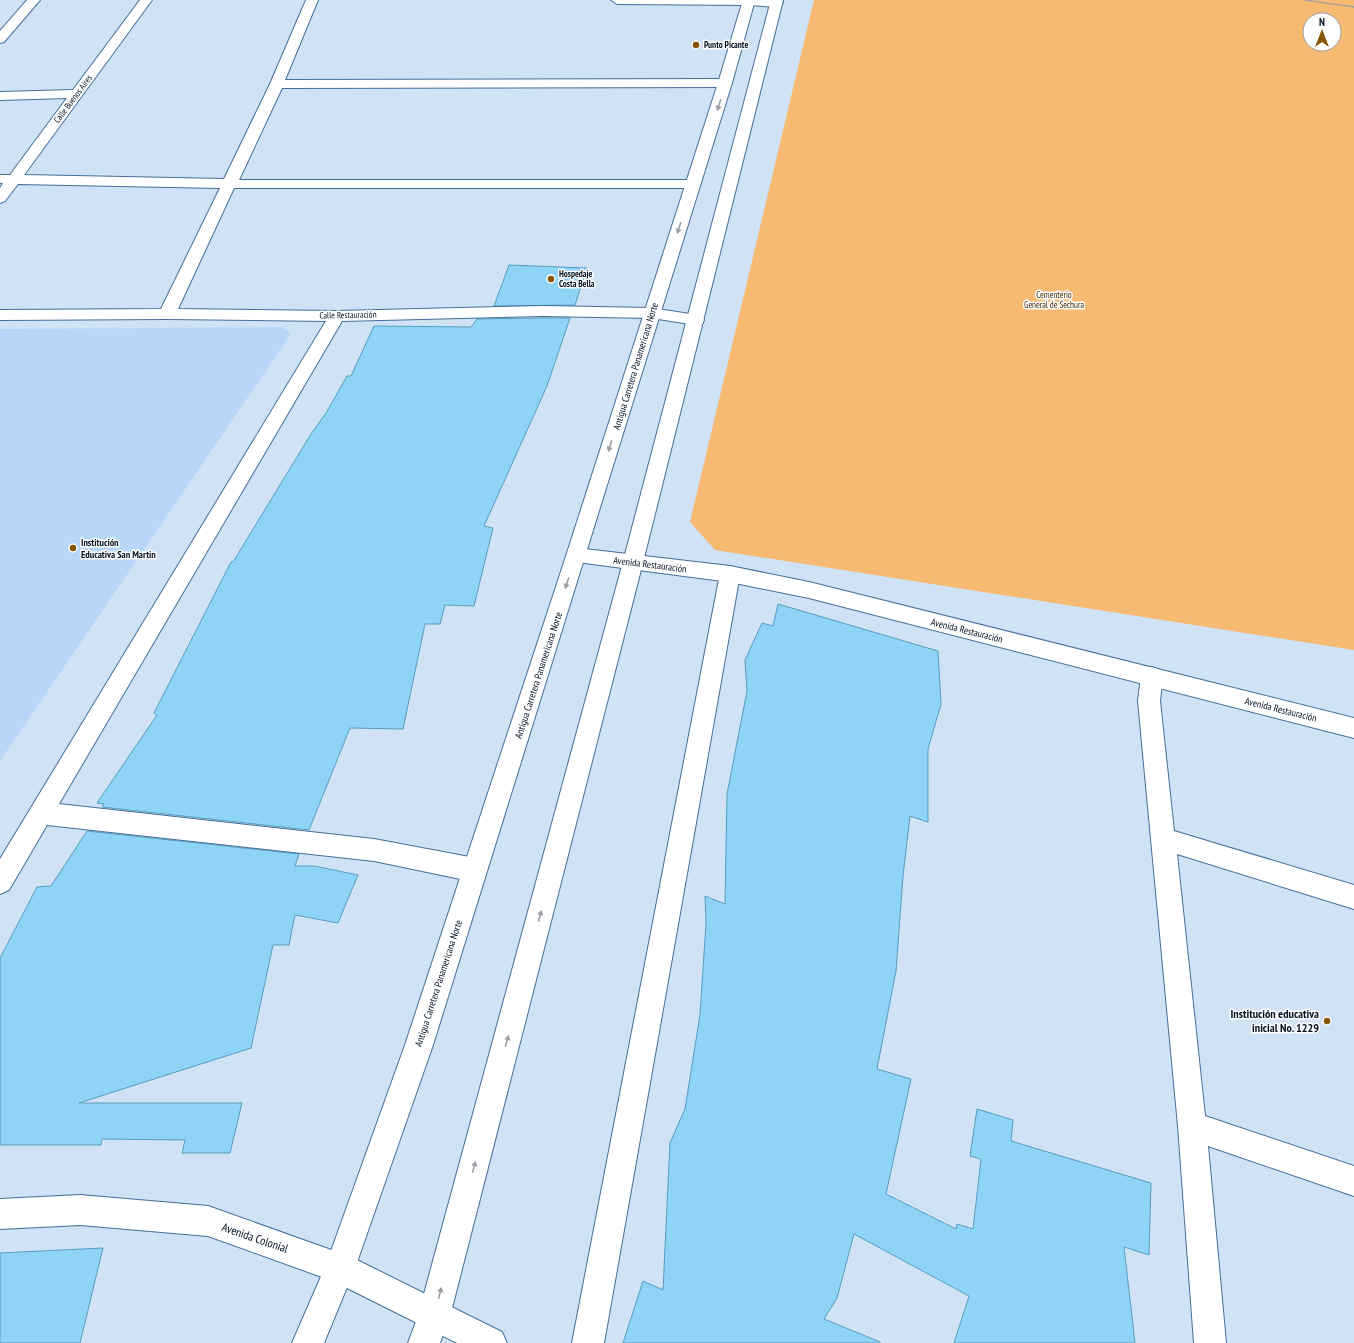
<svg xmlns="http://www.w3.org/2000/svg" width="1354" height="1343" viewBox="0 0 1354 1343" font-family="'PT Sans Narrow',sans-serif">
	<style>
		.built { fill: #b8d7f8 }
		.green { fill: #f6ba72; fill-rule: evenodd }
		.building { fill: #8ed4f6; stroke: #589dbe }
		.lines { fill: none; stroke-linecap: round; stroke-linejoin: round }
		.street-casing { stroke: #446f9b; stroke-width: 2 }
		.secondary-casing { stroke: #446f9b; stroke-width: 2 }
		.primary-casing { stroke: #446f9b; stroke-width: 2 }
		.path { stroke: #8899ac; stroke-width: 1.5; stroke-dasharray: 2 1; stroke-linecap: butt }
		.street { fill: #fff; fill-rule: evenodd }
		.secondary { fill: #fff; fill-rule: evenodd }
		.primary { fill: #fff; fill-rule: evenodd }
		.oneway { fill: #9aa0a7 }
		.poi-dot { fill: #850; stroke: #fff; stroke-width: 1.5 }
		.labels { text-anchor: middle; stroke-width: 3; stroke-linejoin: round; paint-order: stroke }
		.far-poi-label { font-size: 9px; font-weight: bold; fill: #031223; stroke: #fff; text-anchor: start }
		.far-street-label { font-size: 9px; fill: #031223; stroke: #fff }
		.far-park-label { font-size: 9px; fill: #3e2502; stroke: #fff }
		.street-label { font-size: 10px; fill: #031223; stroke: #fff }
		.poi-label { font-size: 10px; font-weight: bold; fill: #031223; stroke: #fff; text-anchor: start }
		.near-poi-label { font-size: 12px; font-weight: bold; fill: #031223; stroke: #fff; text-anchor: end }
		.near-street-label { font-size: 12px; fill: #031223; stroke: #fff }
	</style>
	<rect width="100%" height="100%" fill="#cfe2f6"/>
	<path class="built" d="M282,327L291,334L0,761V329Z"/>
	<path class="green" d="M814,0H1354V650L715,550L690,522ZM1310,20H1334V44H1310Z"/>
	<path class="building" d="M509,265L587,268L575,305L494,306Z
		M543,318H570L547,386L484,526L493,528L474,606L445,605L440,624H425L403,729L350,728L309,830L102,807L104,804L97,803L157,715L154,713L231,562H233L311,434L326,413L347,376H351L374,326L471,327L477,319Z
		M778,604L938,651L941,704L928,749V822L910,816L903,876L896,971L877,1069L911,1079L886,1194L956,1229L957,1224L973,1229L981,1159L970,1156L977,1109L1013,1120L1011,1141L1151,1183L1149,1255L1124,1247L1135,1343H954L969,1296L854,1234L837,1298L824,1319L880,1342V1343H623L643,1281L663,1290L670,1143L685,1109L700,1015L706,923L705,896L725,904L727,794L747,691L745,660L762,623L773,626Z
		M87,831L299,854L295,866H314L358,875L338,923L295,915L289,945H273L251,1048L79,1103H242L230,1153H182L185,1140L102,1139L101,1145H0V958L37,887L51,886Z
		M103,1248L80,1343H0V1253Z"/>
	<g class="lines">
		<defs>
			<path id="street" d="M27,0H40L4,42L0,43V31Z
				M140,0H152L24,175L224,179L270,84L306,0H318L285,80L725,79L730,80L732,83L730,86L725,87L282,88L239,180H693L698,181L700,184L698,187L693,188H234L178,309L337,311L543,306L652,308L696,315L702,316L704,320L702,324L696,325L652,318L543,316L342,321L59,804L374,839L475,858L484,862L487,870L484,878L475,882L374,861L47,825L9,890L0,894V859L326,321L167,319L0,320V310L161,309L220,188L18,184L5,201L0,203V188L3,183H0V175H10L67,98L0,100V92L73,90Z
				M611,0H780L783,3L777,7L749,5L617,4Z
				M730,566L737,568L740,574L604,1343H572L720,574L723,568Z
				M1152,667L1160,670L1163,676L1160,701L1174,831L1354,885V909L1177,854L1205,1116L1354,1166V1196L1208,1146L1226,1343H1194L1178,1126L1138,701L1141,676L1144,670Z"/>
			<path id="secondary" d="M576,548L730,566L809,582L1354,718V738L809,598L730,582L569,561L566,556L569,551Z
				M80,1195L208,1206L351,1257L502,1332L507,1343H457L333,1281L208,1236L80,1225L0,1229V1199Z"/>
			<path id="primary" d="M743,0H755L732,83L433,1045L355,1268L324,1343H292L326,1265L405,1045L566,556L718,83Z
				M771,0H783L643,562L450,1316L440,1343H408L418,1316L623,562Z"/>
		</defs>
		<use href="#street" class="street-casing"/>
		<use href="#secondary" class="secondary-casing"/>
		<use href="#primary" class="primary-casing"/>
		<path class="path" d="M1305,0L1354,7"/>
		<use href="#street" class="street"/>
		<use href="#secondary" class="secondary"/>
		<use href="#primary" class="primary"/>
	</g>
	<defs><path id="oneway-solid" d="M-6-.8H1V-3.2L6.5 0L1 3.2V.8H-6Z"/></defs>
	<g class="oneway">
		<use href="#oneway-solid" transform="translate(719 105) rotate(108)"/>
		<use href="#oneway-solid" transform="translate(679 228) rotate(108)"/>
		<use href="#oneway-solid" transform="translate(610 446) rotate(107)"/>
		<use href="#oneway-solid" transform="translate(567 583) rotate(108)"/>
		<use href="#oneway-solid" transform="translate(540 916) rotate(-75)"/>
		<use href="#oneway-solid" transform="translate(507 1041) rotate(-75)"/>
		<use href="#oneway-solid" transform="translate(474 1167) rotate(-75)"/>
		<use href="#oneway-solid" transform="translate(440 1293) rotate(-75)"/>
	</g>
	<g class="poi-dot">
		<circle cx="696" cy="45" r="4"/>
		<circle cx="551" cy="279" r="4"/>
		<circle cx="73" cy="548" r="4"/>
		<circle cx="1327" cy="1021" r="4"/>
	</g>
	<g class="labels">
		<g class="far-poi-label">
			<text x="704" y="48">Punto Picante</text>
			<text x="559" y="277">Hospedaje<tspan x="559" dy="10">Costa Bella</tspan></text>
		</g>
		<g class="far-street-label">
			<text transform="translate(73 99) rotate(-53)" y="3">Calle Buenos Aires</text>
			<text transform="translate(348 315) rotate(-1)" y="3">Calle Restauración</text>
		</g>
		<g class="far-park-label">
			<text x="1054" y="298">Cementerio<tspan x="1054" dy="10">General de Sechura</tspan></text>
		</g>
		<g class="street-label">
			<text transform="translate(635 366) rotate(-73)" y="4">Antigua Carretera Panamericana Norte</text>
			<text transform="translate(650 564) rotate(7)" y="4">Avenida Restauración</text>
			<text transform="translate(967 630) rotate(14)" y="4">Avenida Restauración</text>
			<text transform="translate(538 675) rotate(-72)" y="4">Antigua Carretera Panamericana Norte</text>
			<text transform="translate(1281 709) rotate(14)" y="4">Avenida Restauración</text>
			<text transform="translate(438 983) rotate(-72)" y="4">Antigua Carretera Panamericana Norte</text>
		</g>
		<g class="poi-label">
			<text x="81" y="546">Institución<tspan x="81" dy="12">Educativa San Martin</tspan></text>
		</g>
		<g class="near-poi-label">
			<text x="1319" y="1018">Institución educativa<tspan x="1319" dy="14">inicial No. 1229</tspan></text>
		</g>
		<g class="near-street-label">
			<text transform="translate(255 1238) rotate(19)" y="4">Avenida Colonial</text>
		</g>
	</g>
	<g transform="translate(1322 32)"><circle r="19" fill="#ffffff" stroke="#9aa0a7"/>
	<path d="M0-3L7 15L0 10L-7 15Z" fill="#885500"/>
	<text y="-6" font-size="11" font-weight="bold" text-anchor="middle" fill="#031223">N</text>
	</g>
</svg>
